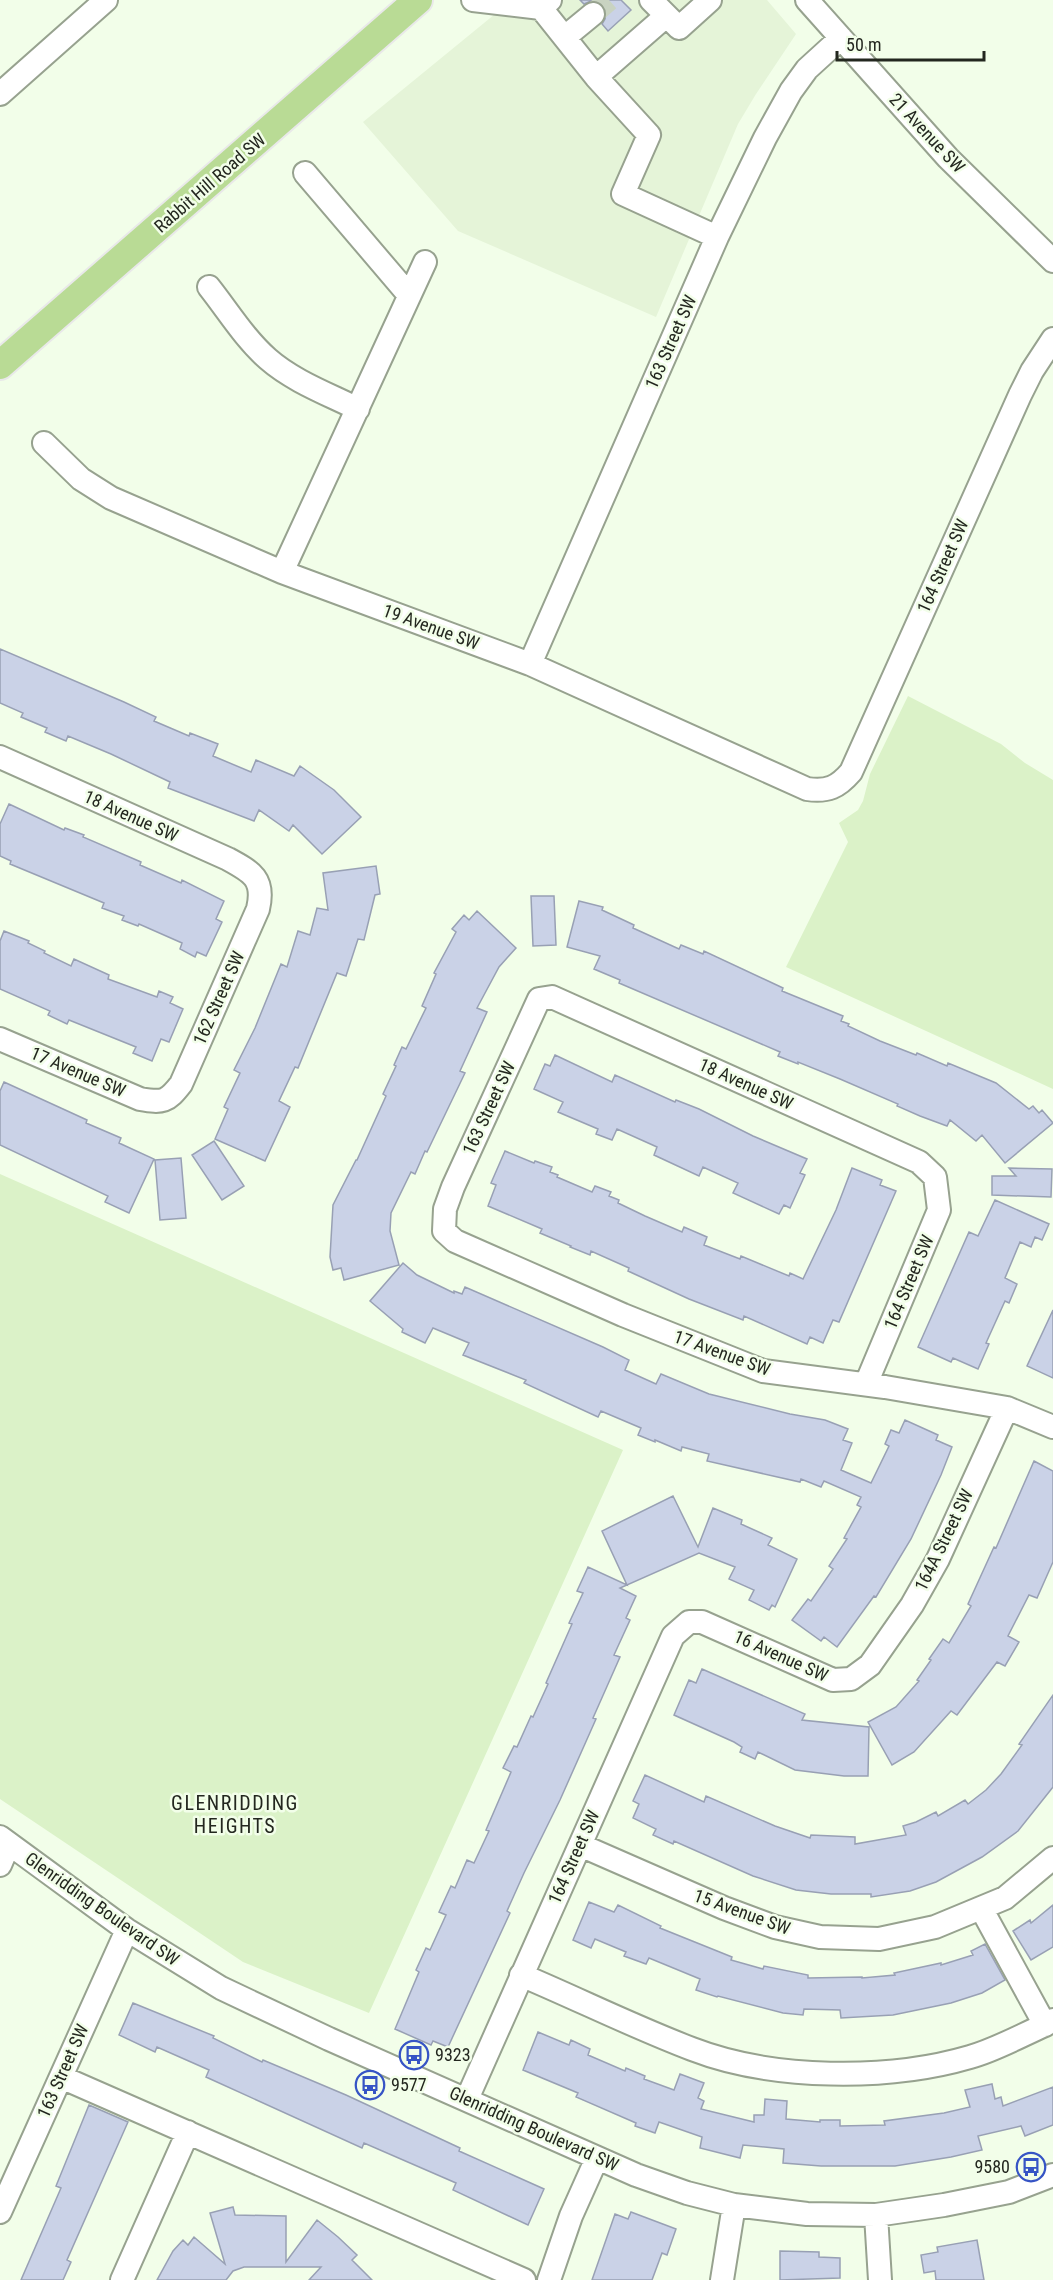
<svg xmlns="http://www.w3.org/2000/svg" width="1053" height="2280" font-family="'Roboto Condensed',sans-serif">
<rect width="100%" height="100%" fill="#f2fee9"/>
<!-- built -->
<path fill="#e5f4d8" d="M512,0H767L796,34L756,94L738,124L656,317L458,231L363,122Z"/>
<!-- green -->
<path fill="#dbf2c8" d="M908,696L1001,744L1025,763L1053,780V1089L786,967L848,842L839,823L858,810L863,801L870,774Z
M0,1174L623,1450L369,2013L243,1962L0,1799Z"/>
<!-- building -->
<path fill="#cad2e7" stroke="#98a0b4" stroke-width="1.5" d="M580,0H621L631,10L608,31L602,24L605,19L606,12L603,5L591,1L584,4Z
M0,649L124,702L156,717L154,721L189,736L190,733L218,744L213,756L251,772L256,760L294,776L300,766L334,790L361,817L322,854L293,825L289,831L259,810L254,821L168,788L170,782L111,754L68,736L66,741L45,732L47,728L21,717L23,713L0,703Z
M9,804L64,830L65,828L84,835L83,837L141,862L140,865L181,883L182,880L224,901L216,919L222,922L206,956L197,952L195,957L180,949L182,943L139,924L138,926L122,920L124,916L102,908L104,903L10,864L11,861L0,856V824Z
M376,866L380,894L375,895L364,940L358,939L346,976L337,973L298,1068L295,1067L279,1101L290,1107L265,1161L215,1139L228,1109L224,1107L240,1073L234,1070L255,1028L281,964L287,967L298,931L310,935L317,908L328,910L323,873Z
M531,896H554L556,945L533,946Z
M579,901L603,907L602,910L634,925L633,928L679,949L681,945L703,954L704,951L783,988L782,991L843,1016L841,1021L849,1024L848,1026L880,1041L916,1055L917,1053L947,1066L948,1063L996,1083L1029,1109L1033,1106L1039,1113L1042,1110L1053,1123L1005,1163L982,1135L976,1141L950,1120L947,1126L920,1116L897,1106L898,1104L840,1079L798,1062V1064L778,1056L780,1052L619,983L620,980L594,969L600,956L567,947Z
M477,911L516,948L499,967L477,1008L487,1012L460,1071L465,1073L427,1152L425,1151L415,1174L411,1172L391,1213L390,1231L399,1265L344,1280L341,1268L333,1270L330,1257L333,1205L356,1160H357L386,1096L383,1094L396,1066L394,1065L402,1047L406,1049L426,1008L422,1006L436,974L434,973L456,932L452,929L464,915L469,920Z
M4,931L29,941L28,943L45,951L44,953L71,966L74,959L109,975L108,979L157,997L159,991L173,997L170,1003L183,1009L169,1042L161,1039L152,1061L133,1053L136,1047L69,1020L67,1024L48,1015L50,1011L0,989V941Z
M555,1055L612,1082L615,1075L675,1102L676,1100L699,1109L753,1136L807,1159L800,1173L805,1175L790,1208L784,1205L779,1214L733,1193L738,1183L703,1167L699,1176L654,1155L657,1147L617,1129L612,1140L596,1134L598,1129L558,1112L563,1102L534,1089L545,1064L550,1066Z
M4,1082L87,1120L86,1123L121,1138L119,1143L154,1159L129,1213L105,1202L108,1196L0,1145V1091Z
M214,1141L244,1186L222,1200L192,1155Z
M505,1151L534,1163L535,1161L552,1167L550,1172L558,1175L557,1177L592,1192L595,1186L611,1192L609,1196L619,1200L618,1203L645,1216L682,1232L684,1227L707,1237L704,1245L740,1259L741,1256L789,1276L790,1273L803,1279L836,1210L852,1168L882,1180L880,1185L896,1191L839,1322L833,1320L823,1343L810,1337L807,1344L744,1316L743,1320L689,1299L628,1271L629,1268L591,1251L590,1255L570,1247L571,1246L540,1233L542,1229L488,1206L496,1185L491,1183Z
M181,1158L186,1218L160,1220L155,1160Z
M1009,1168L1052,1169L1051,1197L992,1195V1176H1016Z
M995,1200L1049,1224L1042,1240L1035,1237L1031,1247L1020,1242L1005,1278L1017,1284L1009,1303L1005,1301L986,1343L989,1344L978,1369L953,1358L951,1362L918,1347L969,1232L978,1236Z
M403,1263L417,1275L454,1293V1291L462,1294L465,1287L603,1347L629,1360L625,1370L656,1384L661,1374L709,1394L790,1414L825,1420L848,1429L843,1440L852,1443L841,1470L871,1483L889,1446L885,1444L891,1430L899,1433L905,1420L938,1435L936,1440L952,1447L941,1475L911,1539L876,1597L874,1596L837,1647L824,1637L821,1641L792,1620L808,1599L811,1601L833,1569L829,1566L847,1539L844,1538L861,1507L857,1505L861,1497L824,1481L821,1487L801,1479L800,1482L707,1461L709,1454L682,1447L681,1451L655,1440V1442L638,1435L641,1428L601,1411L598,1417L524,1383L526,1380L463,1355L469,1343L433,1328L425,1343L402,1332L403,1329L370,1301Z
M1053,1310V1378L1027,1366Z
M1034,1461L1053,1471V1562L1037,1598L1029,1595L1008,1636L1019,1642L1005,1666L997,1662L957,1715L951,1711L914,1752L892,1765L868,1722L896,1707L919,1681L917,1680L931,1660L929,1659L943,1639L949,1643L971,1606L968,1604L994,1547L996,1548Z
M673,1496L698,1547L713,1508L742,1520L741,1524L772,1538L768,1545L797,1559L775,1607L772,1605L769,1610L749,1600L754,1590L729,1579L735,1567L699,1553L620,1588L636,1596L626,1618L630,1620L614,1655L620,1657L593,1718L596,1719L560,1800L524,1873L507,1911L510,1913L448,2047L433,2041L431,2045L395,2029L419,1972L416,1970L426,1948L430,1950L446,1915L439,1912L451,1886L455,1888L467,1860L474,1863L489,1831L486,1830L511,1772L503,1768L514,1746L517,1747L531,1716L533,1717L548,1684L546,1683L572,1624L569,1623L583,1593L577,1591L588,1567L627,1585L602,1531Z
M702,1669L805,1714L802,1720L869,1727L868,1776H844L795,1770L758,1752L755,1759L740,1752L742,1747L734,1742L674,1715L689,1680L696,1683Z
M1053,1695V1787L1018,1831L982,1857L936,1882L910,1891L871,1897V1894H831L796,1890L753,1876L674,1841L673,1844L653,1835L656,1829L633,1818L639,1804L633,1801L645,1775L704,1802L706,1796L775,1826L810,1838L811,1835L855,1837V1844L906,1835L903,1826L916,1822L936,1812L938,1816L965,1800L968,1804L986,1790L1001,1774L1022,1745L1019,1744Z
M589,1902L614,1912L618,1905L661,1926L660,1928L732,1957L731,1960L763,1969L764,1966L808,1975V1978L862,1977V1978L895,1975L894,1973L941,1963V1965L973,1955L971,1951L985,1944L1005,1980L982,1993L951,2003L893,2015L841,2018L840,2010L804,2009L803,2015L783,2013L718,1996L717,1997L696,1990L700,1979L649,1958L646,1964L624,1956L626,1952L595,1939L591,1948L573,1940Z
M1053,1905V1947L1031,1960L1013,1931L1030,1920L1031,1923Z
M133,2003L214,2036L213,2038L262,2062L263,2060L346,2095L460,2148L459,2151L544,2189L528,2225L453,2190L456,2183L364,2143L362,2148L206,2077L209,2070L157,2047L155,2052L119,2035Z
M538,2032L569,2045L571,2040L590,2049L588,2055L625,2071L626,2068L645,2076L644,2079L674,2090L680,2074L704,2083L698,2098L704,2101L701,2109L754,2122V2115H764L765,2099L787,2101L786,2119L820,2122V2120H840V2126L885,2125L884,2121L944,2113L970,2107L965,2090L992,2084L995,2099L1001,2097L1003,2106L1053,2087V2125L1025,2136L1021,2126L978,2136L982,2150L951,2157L895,2166H821L783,2163L784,2149L743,2145L740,2158L700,2148L702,2137L659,2122L655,2133L635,2126L636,2123L576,2097L578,2093L523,2070Z
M89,2105L128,2122L67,2260L71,2262L63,2280H21L61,2188L56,2186Z
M233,2207L235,2215L286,2216V2262L317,2220L338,2237L357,2255L352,2260L372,2280H309L321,2267H244L233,2271L226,2280H157L173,2251L183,2240L188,2245L194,2237L225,2264L210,2213Z
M631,2212L676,2229L667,2255L662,2253L652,2280H592L615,2214L628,2219Z
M977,2240L984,2280H936L935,2271L924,2273L921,2255L938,2252L937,2247Z
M780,2251L819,2252V2257L840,2258V2278L780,2280Z"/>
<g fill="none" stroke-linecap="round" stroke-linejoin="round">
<!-- minor-tunnel -->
<path stroke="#c9d3c1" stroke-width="22" stroke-dasharray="22 11" stroke-linecap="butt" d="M593,14L609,0"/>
<!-- minor casing -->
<g stroke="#97a28f" stroke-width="26">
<path id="minor" d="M473,0L541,8
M550,0L541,8L596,77L649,135L623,194L717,237
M651,0L679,28L710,0
M807,0L948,158L1053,261
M565,37L593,14
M596,77L666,16
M0,94L106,0
M305,173L409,295
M209,287C228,311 245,339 268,359C293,381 328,394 358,409
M44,443L81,479L111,498L282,572L530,664L807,789C828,792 838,787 851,772L1020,395L1032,371L1053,339
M282,572L425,262
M530,664L717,237L765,138L791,91L807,69L841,38
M0,757L228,859C252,872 265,879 258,909L181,1084C167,1102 163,1103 140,1099L0,1039
M866,1384L939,1210L935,1177L919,1162L552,997L539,999L453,1187L445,1209L444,1231L455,1241L623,1315L763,1371L885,1387L1007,1408L1053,1427
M0,1837L127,1930L221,1988L329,2039L636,2175L687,2193L734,2205L807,2214L876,2215L944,2205L1009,2192L1053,2175
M580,1845L724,1908L775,1927L820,1937L879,1939L935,1927L1005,1898L1053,1858
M0,1865L9,1844
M981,1908L1045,2025L1053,2020
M521,1975C578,1999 634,2027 692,2049C772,2080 888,2081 970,2057C995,2050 1020,2036 1045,2025
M61,2077L524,2280
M467,2099L673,1636L689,1622H702L833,1680L851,1679L870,1665L912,1605L938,1559L1007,1408
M0,2212L127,1930
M876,2215L880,2280
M122,2280L188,2132
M549,2280L571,2216L597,2158
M722,2280L734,2205"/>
</g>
<!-- major casing -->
<g stroke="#e9e9e9" stroke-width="32">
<path id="major" d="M0,365L418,0"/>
</g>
<!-- minor -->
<use href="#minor" stroke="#fff" stroke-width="22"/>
<!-- major -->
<use href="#major" stroke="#b9db95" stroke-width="28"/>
</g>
<!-- icons -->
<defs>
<g id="bus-ring" transform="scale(1.5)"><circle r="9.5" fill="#f2fee9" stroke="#3654c5" stroke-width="1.5"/><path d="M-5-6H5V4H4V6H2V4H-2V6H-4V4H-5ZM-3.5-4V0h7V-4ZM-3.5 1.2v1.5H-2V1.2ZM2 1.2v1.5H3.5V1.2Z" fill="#3654c5"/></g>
</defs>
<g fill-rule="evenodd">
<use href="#bus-ring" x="414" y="2055"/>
<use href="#bus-ring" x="370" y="2085"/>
<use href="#bus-ring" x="1031" y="2167"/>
</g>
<g text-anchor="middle" stroke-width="5" stroke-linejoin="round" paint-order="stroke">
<!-- street labels -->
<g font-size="18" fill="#23271f" stroke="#f2fee9">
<text transform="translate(927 133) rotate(47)" y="6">21 Avenue SW</text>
<text transform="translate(210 183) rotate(-41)" y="6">Rabbit Hill Road SW</text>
<text transform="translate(671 342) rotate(-66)" y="6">163 Street SW</text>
<text transform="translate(943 566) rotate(-66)" y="6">164 Street SW</text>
<text transform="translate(431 627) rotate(20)" y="6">19 Avenue SW</text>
<text transform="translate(131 816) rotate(24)" y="6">18 Avenue SW</text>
<text transform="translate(219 998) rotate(-66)" y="6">162 Street SW</text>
<text transform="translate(78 1072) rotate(23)" y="6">17 Avenue SW</text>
<text transform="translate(746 1084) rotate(24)" y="6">18 Avenue SW</text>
<text transform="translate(489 1108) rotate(-65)" y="6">163 Street SW</text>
<text transform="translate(909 1282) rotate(-67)" y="6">164 Street SW</text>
<text transform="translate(722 1353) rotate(20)" y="6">17 Avenue SW</text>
<text transform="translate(944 1540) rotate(-64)" y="6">164A Street SW</text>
<text transform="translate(781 1656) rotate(24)" y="6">16 Avenue SW</text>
<text transform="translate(574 1857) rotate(-66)" y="6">164 Street SW</text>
<text transform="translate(102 1909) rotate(35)" y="6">Glenridding Boulevard SW</text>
<text transform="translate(742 1912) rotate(20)" y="6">15 Avenue SW</text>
<text transform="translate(63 2071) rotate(-66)" y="6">163 Street SW</text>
<text transform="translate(534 2129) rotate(24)" y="6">Glenridding Boulevard SW</text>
</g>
<!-- poi labels -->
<g font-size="18" fill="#23271f" stroke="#f2fee9" text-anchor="start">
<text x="435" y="2061">9323</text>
<text x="391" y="2091">9577</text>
<text x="1010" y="2173" text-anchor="end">9580</text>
</g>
<!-- neighbourhood labels -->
<g font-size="20" letter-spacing="1.5" fill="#23271f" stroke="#f2fee9">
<text x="235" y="1810">GLENRIDDING<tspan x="235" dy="23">HEIGHTS</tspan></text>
</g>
</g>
<!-- scale -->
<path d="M837 51v9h147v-9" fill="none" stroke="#23271f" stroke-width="3"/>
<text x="846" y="51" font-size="18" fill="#23271f" stroke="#f2fee9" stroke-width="4.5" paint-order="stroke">50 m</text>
</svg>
